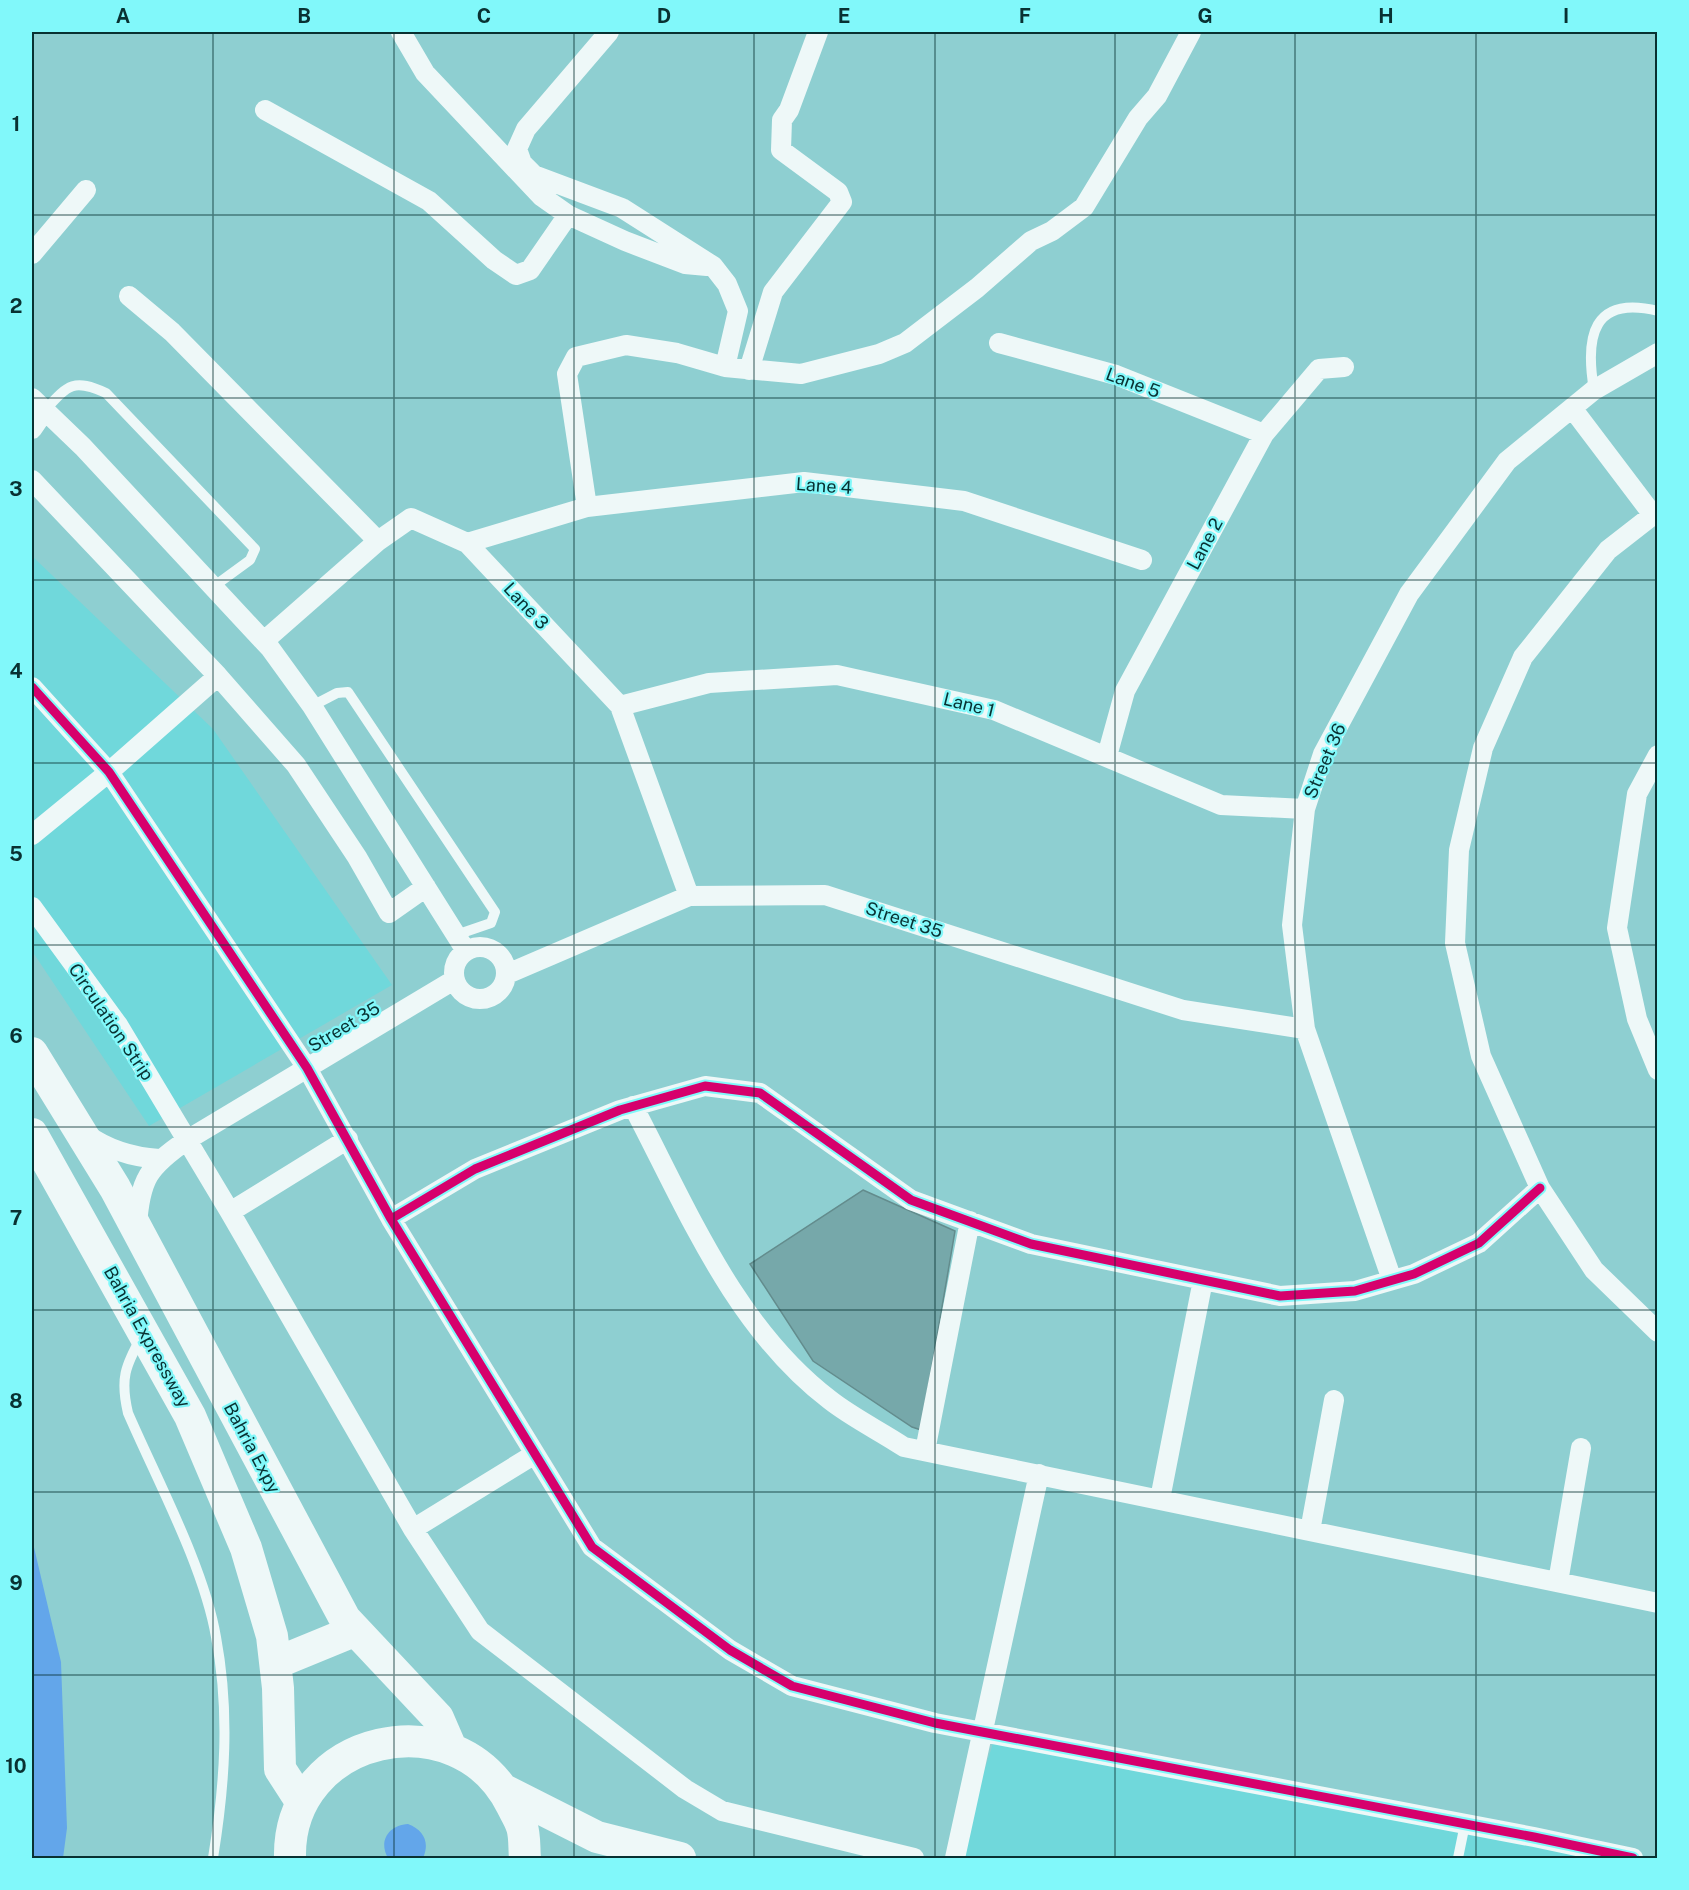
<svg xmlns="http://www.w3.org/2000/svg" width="1689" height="1890" font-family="'Public Sans',sans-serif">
<rect width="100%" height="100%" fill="#8ecfd1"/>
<!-- built -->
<path fill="#70d8db" d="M32,556L213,729L392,985L149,1126L32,951Z
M996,1734L1639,1858H956Z"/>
<!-- water -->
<path fill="#63a6ea" d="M32,1539L61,1662L67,1828L63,1858H32Z
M408,1824C424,1830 430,1843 423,1858H388C378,1841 389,1825 408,1824Z"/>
<!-- building -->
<path fill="#76a8aa" stroke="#638c8d" stroke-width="1.5" d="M863,1190L955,1231L921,1430L912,1427L813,1361L750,1264Z"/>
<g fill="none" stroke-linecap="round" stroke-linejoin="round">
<!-- service -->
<path stroke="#eef8f8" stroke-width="10" d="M1594,390C1585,337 1592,295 1658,311
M45,410C68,385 73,378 106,393L255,549L250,560L213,587
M312,706L337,693L348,692L495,912L491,923L456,935
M142,1336C125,1366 120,1379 128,1413C157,1480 204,1567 216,1637C230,1712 225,1784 213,1858
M1458,1858L1465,1824"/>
<!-- minor -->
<path stroke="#eef8f8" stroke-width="20" d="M401,32L425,73L541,196L568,215L625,241L685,264L707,266
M265,110L429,201L494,260L516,275L530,270L568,215
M32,254L86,190
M129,296L172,332L378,541
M999,343L1116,375L1264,434
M725,367L801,374L879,354L905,343L977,288L1031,241L1052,231L1084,207L1138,118L1157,96L1191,32
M749,370L773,292L842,202L838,192L781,150L782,120L789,110L818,32
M32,398L83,447L270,648L312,706L466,951
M1572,408L1653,515
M32,429L45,410
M32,480L218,676L296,765L357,857L389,913L426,887
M587,507L567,374L576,357L626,345L677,353L725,367L738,311L727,284L713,266L622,208L534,175L522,163L517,149L526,129L609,32
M1658,511L1608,550L1523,657L1483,748L1459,850L1455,943L1481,1056L1540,1188L1594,1270L1658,1332
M467,543L587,507L804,482L964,501L1142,560
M264,641L378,541L411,518L467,543L620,706L689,896
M32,687L109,772L307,1068L391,1219L592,1547L730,1650L792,1686L935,1723L1534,1837L1633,1858
M620,706L709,683L837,675L994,710L1221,805L1305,809
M1658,755L1637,794L1617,928L1637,1019L1658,1070
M1107,756L1125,691L1264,434L1319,369L1344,367
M32,835L109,772L218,676
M32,907L118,1025L230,1212L413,1529L480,1631L685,1789L722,1811L914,1858
M454 973a26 26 0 1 1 52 0a26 26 0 1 1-52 0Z
M507,974L689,896L825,895L1183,1010L1305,1029
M633,1106C687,1209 735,1328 830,1400C853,1418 880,1431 904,1447L1658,1603
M86,1134C108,1150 132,1157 159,1159
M230,1212L348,1139
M391,1219L475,1169L620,1110L705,1086L760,1093L911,1200L1031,1244L1280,1296L1355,1291L1414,1274L1479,1243L1540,1188
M137,1226C140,1179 148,1167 187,1140L454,980
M1392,1280L1305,1029L1292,925L1305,809L1323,754L1409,594L1507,461L1594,390L1658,353
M925,1451L970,1221
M1160,1499L1203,1280
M413,1529L535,1454
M1310,1531L1334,1400
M1558,1582L1581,1448
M955,1858L1039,1474"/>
<!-- primary -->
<path stroke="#eef8f8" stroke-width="32" d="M32,1053L115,1188L345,1619L438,1718L451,1748
M32,1134L190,1416L246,1548L272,1636L278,1688L280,1769L302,1803
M276,1663L354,1631
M504,1790L597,1837L680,1858
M290,1858C287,1735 458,1696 512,1806C515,1812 520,1820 522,1827C525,1836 524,1848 525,1858"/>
<!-- cycleway casing -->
<g stroke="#81f8fa" stroke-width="13">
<path id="cycleway" d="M32,687L109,772L307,1068L391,1219L592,1547L730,1650L792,1686L935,1723L1534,1837L1633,1858
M391,1219L475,1169L620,1110L705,1086L760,1093L911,1200L1031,1244L1280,1296L1355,1291L1414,1274L1479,1243L1540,1188"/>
</g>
<!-- cycleway -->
<use href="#cycleway" stroke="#d6006c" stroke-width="9"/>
</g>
<!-- grid -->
<path fill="none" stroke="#093132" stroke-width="1.5" stroke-opacity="0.55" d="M213,32V1858M394,32V1858M574,32V1858M754,32V1858M935,32V1858M1115,32V1858M1295,32V1858M1476,32V1858M32,215H1658M32,398H1658M32,580H1658M32,763H1658M32,945H1658M32,1127H1658M32,1310H1658M32,1492H1658M32,1675H1658"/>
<g text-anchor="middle" stroke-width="4.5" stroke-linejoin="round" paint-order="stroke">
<!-- street labels -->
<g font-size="18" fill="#093132" stroke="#81f8fa">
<text transform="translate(1133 383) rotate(20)" y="6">Lane 5</text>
<text transform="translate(824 486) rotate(4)" y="6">Lane 4</text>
<text transform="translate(1205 544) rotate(-62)" y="6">Lane 2</text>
<text transform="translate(526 606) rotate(47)" y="6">Lane 3</text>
<text transform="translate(969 705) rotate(14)" y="6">Lane 1</text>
<text transform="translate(1325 761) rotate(-67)" y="6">Street 36</text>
<text transform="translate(904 920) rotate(18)" y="6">Street 35</text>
<text transform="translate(111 1022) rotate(56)" y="6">Circulation Strip</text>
<text transform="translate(344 1027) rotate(-31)" y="6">Street 35</text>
<text transform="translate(147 1337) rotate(61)" y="6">Bahria Expressway</text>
<text transform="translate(252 1448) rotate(62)" y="6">Bahria Expy</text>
</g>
</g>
<!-- border -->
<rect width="1689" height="1890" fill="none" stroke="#81f8fa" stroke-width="66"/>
<rect x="33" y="33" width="1623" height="1824" fill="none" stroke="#093132" stroke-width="2"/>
<g font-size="20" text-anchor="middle" font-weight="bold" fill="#093132">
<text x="123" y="23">A</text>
<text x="304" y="23">B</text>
<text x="484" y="23">C</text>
<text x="664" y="23">D</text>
<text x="844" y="23">E</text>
<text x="1025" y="23">F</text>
<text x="1205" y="23">G</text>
<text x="1386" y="23">H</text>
<text x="1566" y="23">I</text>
<text x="16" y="131">1</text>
<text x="16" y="313">2</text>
<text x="16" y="496">3</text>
<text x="16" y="678">4</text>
<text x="16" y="861">5</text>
<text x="16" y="1043">6</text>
<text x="16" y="1225">7</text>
<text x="16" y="1408">8</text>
<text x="16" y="1590">9</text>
<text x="16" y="1773">10</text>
</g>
</svg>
